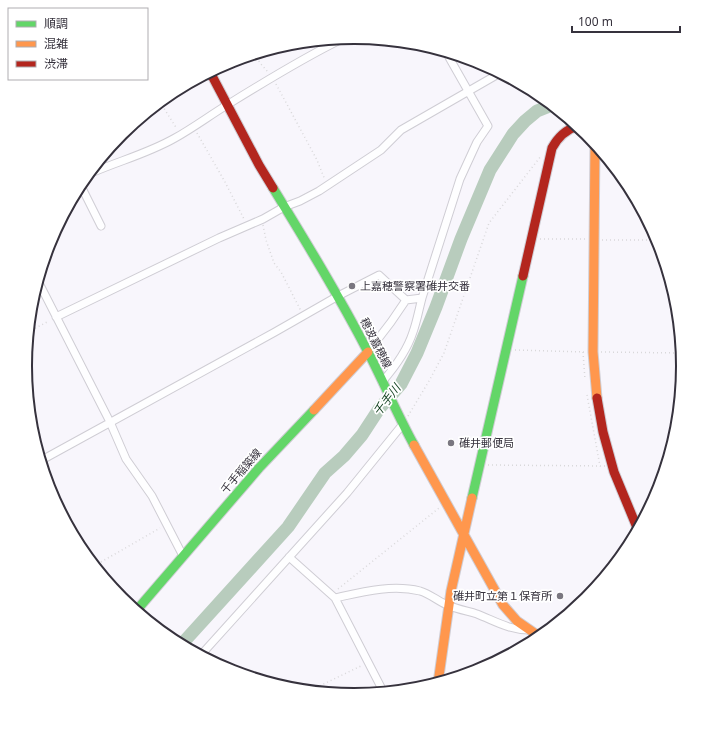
<svg xmlns="http://www.w3.org/2000/svg" width="708" height="733" font-family="'Noto Sans','Noto Sans JP',sans-serif">
<rect width="100%" height="100%" fill="#f8f6fc"/>
<g fill="none" stroke-linecap="round" stroke-linejoin="round">
<!-- river -->
<path stroke="#b8ccbd" stroke-width="13" d="M181,645L288,527L325,473L344,456L362,435L379,409L401,384L417,353L436,307L461,239L490,170L513,134L525,121L537,111L552,105"/>
<!-- street casing -->
<g stroke="#cfcdd4" stroke-width="9">
<path id="street" d="M89,174C118,161 147,154 175,138C193,128 209,116 227,105C264,82 303,58 342,39
M80,184L101,226
M38,281L110,422L126,459L152,496L183,556
M56,317L219,238L263,219L284,207L300,201L319,191L381,150L401,130L500,73
M368,352L391,322L406,300L422,298L460,179L477,142L488,126L446,52
M382,382C395,367 407,351 413,332C417,321 419,309 422,298
M40,461L275,332L338,296L379,275L406,300
M630,544L637,529
M289,557L335,598L384,693
M335,598C362,592 392,584 420,591C430,594 438,601 447,605C457,609 467,611 477,614C495,621 509,630 529,630
M200,656L347,493L403,424"/>
</g>
<!-- fast casing -->
<g stroke="#cfcdd4" stroke-width="11">
<path id="fast" d="M273,188C306,242 339,296 368,352C384,383 397,414 414,445
M472,498L523,276
M136,611L259,468L314,410"/>
</g>
<!-- slow casing -->
<g stroke="#cfcdd4" stroke-width="11">
<path id="slow" d="M595,144L593,352L597,398
M314,410L368,352
M414,445L503,605L517,621L540,637
M438,683L451,591L472,498"/>
</g>
<!-- jam casing -->
<g stroke="#cfcdd4" stroke-width="11">
<path id="jam" d="M210,72L259,165L273,188
M523,276L552,148C558,137 565,130 577,126
M597,398L603,432L614,472L638,530"/>
</g>
<!-- path -->
<path stroke="#d9d8da" stroke-width="1.5" stroke-dasharray="1 3" stroke-linecap="butt" d="M255,54L260,63L268,72
M276,84L317,160L325,180
M160,102L177,129
M197,133L225,182L244,219
M263,225L266,240L274,263L281,272L301,311
M540,239H586
M602,240H658
M28,332L49,321
M515,350L585,352
M583,352L585,380
M601,352L682,353
M587,395L600,466
M408,416L429,381L444,353L489,223L541,156
M488,465L605,466
M94,566L160,528
M338,589L439,508
M309,691L363,665"/>
<!-- street -->
<use href="#street" stroke="#fefeff" stroke-width="7"/>
<!-- fast -->
<use href="#fast" stroke="#63d668" stroke-width="9"/>
<!-- slow -->
<use href="#slow" stroke="#ff974d" stroke-width="9"/>
<!-- jam -->
<use href="#jam" stroke="#b3261e" stroke-width="9"/>
</g>
<!-- markers -->
<g fill="#7a7780" stroke="#fff" stroke-width="1.5">
<circle cx="352" cy="286" r="4"/>
<circle cx="451" cy="443" r="4"/>
<circle cx="560" cy="596" r="4"/>
</g>
<g text-anchor="middle" stroke-width="3.5" stroke-linejoin="round" paint-order="stroke">
<!-- poi labels -->
<g font-size="11" fill="#36323d" stroke="#fff" text-anchor="start">
<text x="360" y="290">上嘉穂警察署碓井交番</text>
<text x="459" y="447">碓井郵便局</text>
<text x="552" y="600" text-anchor="end">碓井町立第１保育所</text>
</g>
<!-- street labels -->
<g font-size="11" fill="#36323d" stroke="#fff">
<text transform="translate(376 343) rotate(63)" y="4">穂波嘉穂線</text>
<text transform="translate(241 471) rotate(-49)" y="4">千手稲築線</text>
</g>
<!-- water labels -->
<g font-size="12" font-style="italic" fill="#103f1e" stroke="#fff">
<text transform="translate(387 400) rotate(-52)" y="4">千手川</text>
</g>
</g>
<!-- crop -->
<path d="M0 0H708V733H0ZM32 366a322 322 0 1 1 644 0a322 322 0 1 1-644 0Z" fill="#fff" fill-rule="evenodd"/>
<path fill="none" stroke="#36323d" stroke-width="2" d="M32 366a322 322 0 1 1 644 0a322 322 0 1 1-644 0Z"/>
<!-- legend -->
<rect x="8" y="8" width="140" height="72" fill="#ffffff" stroke="#afadb1"/>
<rect x="16" y="21" width="20" height="6" fill="#63d668" stroke="#afadb1"/>
<text x="44" y="28" font-size="12" fill="#36323d">順調</text>
<rect x="16" y="41" width="20" height="6" fill="#ff974d" stroke="#afadb1"/>
<text x="44" y="48" font-size="12" fill="#36323d">混雑</text>
<rect x="16" y="61" width="20" height="6" fill="#b3261e" stroke="#afadb1"/>
<text x="44" y="68" font-size="12" fill="#36323d">渋滞</text>
<!-- scale -->
<path d="M572 26v6h108v-6" fill="none" stroke="#36323d" stroke-width="2"/>
<text x="578" y="26" font-size="12" fill="#36323d" stroke="#ffffff" stroke-width="3" paint-order="stroke">100 m</text>
</svg>
